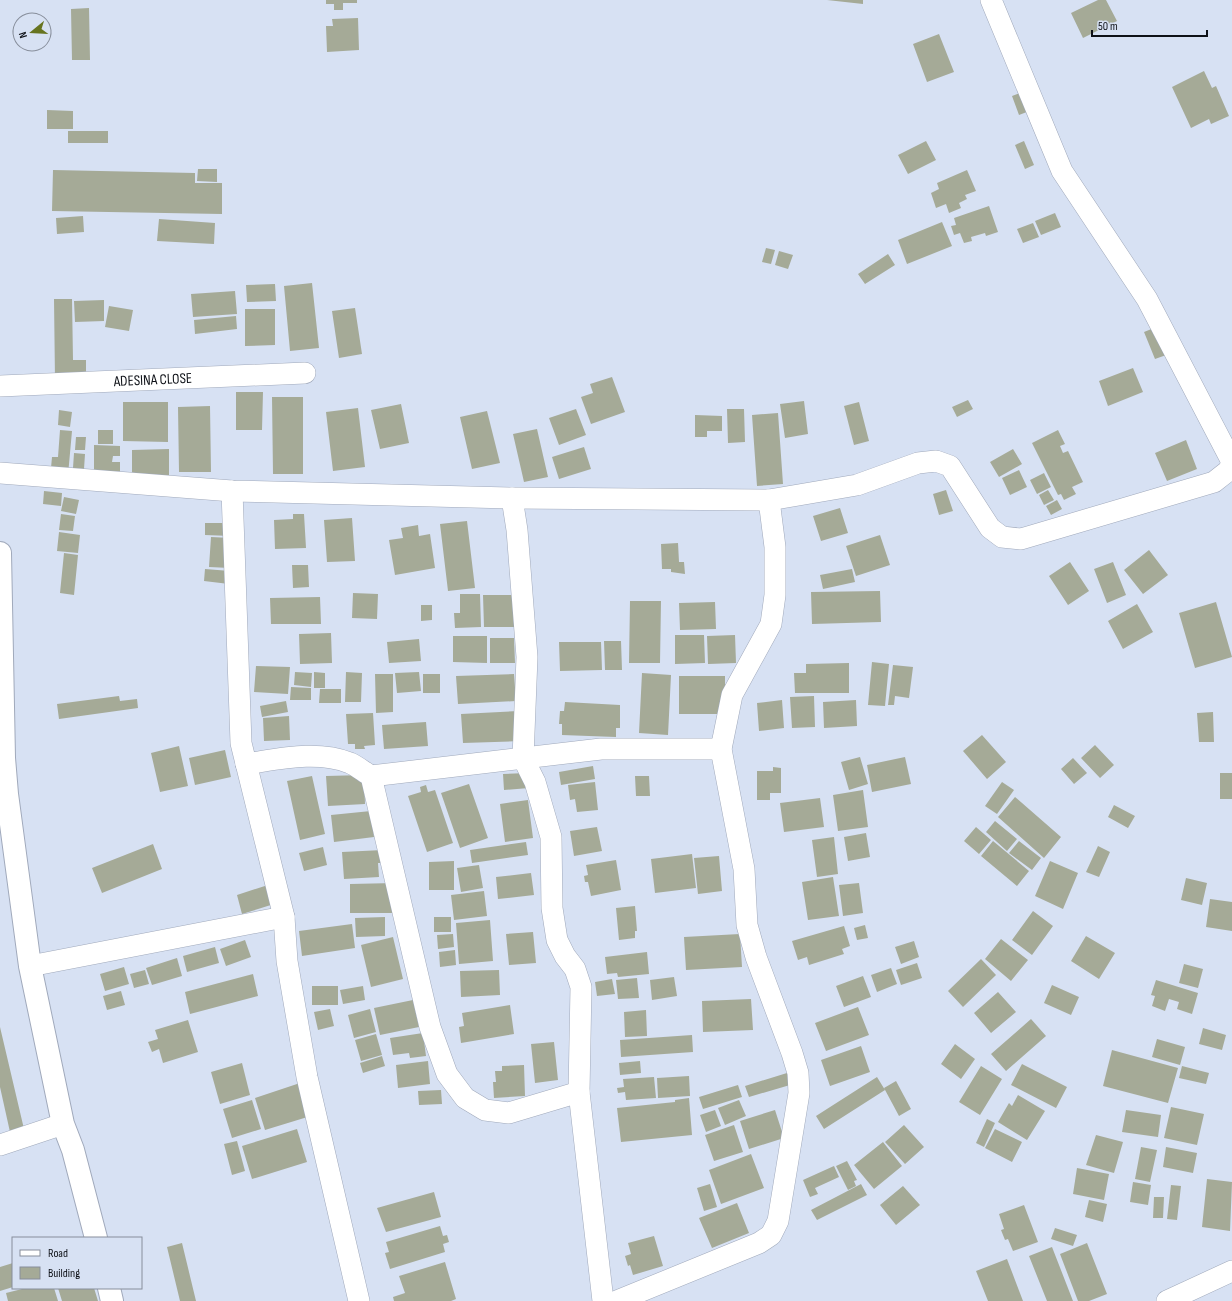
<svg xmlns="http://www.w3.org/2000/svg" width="1232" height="1301" font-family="'Sofia Sans Condensed',sans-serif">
<rect width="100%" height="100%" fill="#d7e1f3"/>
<!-- building -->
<path fill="#a5aa97" d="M326,0H357V3H343V10H334V4H326Z
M827,0H863V4Z
M1098,0H1106L1117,21L1083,38L1071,13Z
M89,8L90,60H72L71,9Z
M358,18L359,50L327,52L326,26H333L332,19Z
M939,34L954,72L927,82L913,44Z
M1204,71L1212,88L1216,86L1229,116L1211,124L1209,119L1191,128L1172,87Z
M1025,91L1032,110L1019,115L1012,96Z
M47,110L73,111V129H47Z
M68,131H108V143H68Z
M926,141L936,160L908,174L898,155Z
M1024,141L1034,165L1025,169L1015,145Z
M198,169H217V182L197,181Z
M53,170L195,173V183H222V214L52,211Z
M967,170L976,191L965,195L967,199L959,203L961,208L949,213L946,204L936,208L931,193L939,189L937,183Z
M989,206L998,232L986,236L985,233L971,237L972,241L964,243L960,233L954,235L951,226L956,225L954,218Z
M1055,213L1061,227L1041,235L1035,221Z
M83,216L84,232L57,234L56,218Z
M159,219L215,223L214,244L157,241Z
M942,222L952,246L907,264L898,240Z
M1033,223L1039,237L1023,243L1017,229Z
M766,248L775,250L771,264L762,262Z
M779,251L793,255L788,269L775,265Z
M888,254L895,265L865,284L858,274Z
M312,283L319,348L290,351L284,286Z
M275,284L276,301L247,302L246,285Z
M235,291L237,314L193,317L191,294Z
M54,299H72L73,360H86V380H55Z
M104,300V321L75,322L74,301Z
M109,306L133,310L129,331L105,327Z
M355,308L362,354L339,358L332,311Z
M245,309H275V345L245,346Z
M236,316L237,329L195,334L194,320Z
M1159,326L1169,354L1155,359L1144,332Z
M1133,368L1143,392L1108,406L1099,381Z
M612,377L625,412L591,424L581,397L593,393L590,384Z
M236,392H263L262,430H236Z
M272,397H303V474H273Z
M968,400L973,409L957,417L952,407Z
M804,401L808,434L785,438L780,404Z
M123,402H168V442L123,441Z
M859,402L869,441L854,445L844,406Z
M401,404L409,443L380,449L371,410Z
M210,406L211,472H179L178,407Z
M358,408L365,467L333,471L326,412Z
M576,409L586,435L559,445L549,418Z
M727,409H744L745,442L728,443Z
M59,410L72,412L70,427L58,425Z
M487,411L500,463L472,469L460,417Z
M778,413L783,484L757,486L752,415Z
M695,415L722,416V431H707V437H695Z
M537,429L548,477L524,482L513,434Z
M60,430L72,431L68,475L51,468L52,457H58Z
M98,430H113V444H98Z
M1058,430L1065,444L1060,446L1063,453L1068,451L1083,482L1072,487L1076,494L1064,500L1061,494L1058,495L1032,443Z
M76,437H86L85,450H75Z
M1186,440L1197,469L1167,481L1155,453Z
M94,445L120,446V456H113L112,462H120V473L94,472Z
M584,447L591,469L559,479L552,457Z
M169,449V476H132V450Z
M1013,449L1022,464L999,477L990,462Z
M74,453L85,454L84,469L73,468Z
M1019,470L1027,487L1010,495L1002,478Z
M1044,473L1051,487L1037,494L1030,480Z
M946,490L953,511L939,515L933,494Z
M1048,490L1054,500L1044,505L1039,495Z
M44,491L62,493L61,506L43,504Z
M64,497L79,500L76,514L61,511Z
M1057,500L1062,509L1051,515L1046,506Z
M840,508L848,533L821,541L813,516Z
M61,514L75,516L73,531L59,530Z
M293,514H304L306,548L275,549L274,520L293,519Z
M352,518L355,561L327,562L324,520Z
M467,521L475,588L448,591L440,524Z
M205,523H231V536L205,535Z
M418,525L419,536L430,534L435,568L395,575L389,540L403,538L401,528Z
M59,532L80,535L78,553L57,551Z
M880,535L890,565L856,576L846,546Z
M211,537L231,538L230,568L209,567Z
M678,543L679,562H684L685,574L671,572V569H662L661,544Z
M1149,550L1168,575L1143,594L1124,570Z
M64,553L78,555L74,595L60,593Z
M1070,562L1089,591L1068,605L1049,576Z
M1113,562L1126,595L1107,603L1094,569Z
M292,565H308L309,587L293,588Z
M205,569L230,571L229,584L204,581Z
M852,569L855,582L823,589L820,575Z
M880,591L881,622L812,624L811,592Z
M353,593L378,594L377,619L352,618Z
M460,594H480L481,627L455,628L454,613H460Z
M483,595H515V627H484Z
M320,597L321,624H271L270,598Z
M630,601H661L660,663H629Z
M715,602L716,629L680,630L679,603Z
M1216,602L1232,657L1195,668L1179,613Z
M1137,604L1153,632L1123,649L1108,621Z
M421,605H432V620L421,621Z
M331,633L332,663L300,664L299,634Z
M675,635H704L705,663L675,664Z
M735,635L736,663L708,664L707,636Z
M453,636H487V663L453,662Z
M490,638H514L515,663H490Z
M419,639L421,661L389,663L387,642Z
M604,641H621L622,670H605Z
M559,642H601L602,670L560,671Z
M872,662L889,664L885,706L868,705Z
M849,663V693H795L794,673H806V664Z
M893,665L913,667L909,698L895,696L894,705H888Z
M256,666L290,667L288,694L254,692Z
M295,672L312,673L311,687L294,685Z
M314,672L325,673V688H314Z
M346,672L362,673L361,702H345Z
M419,672L421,691L397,693L395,673Z
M642,673L671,675L668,735L639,733Z
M375,674H393V712L376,713Z
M423,674H440V693H423Z
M514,674L516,701L458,704L456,676Z
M679,676H725V714H679Z
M291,687L311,688V700H290Z
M320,689H341V703H319Z
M119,696L120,701L137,699L138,708L59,719L57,704Z
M814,696L815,727L792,728L790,697Z
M782,700L784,728L759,731L757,703Z
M856,700L857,726L824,728L823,702Z
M286,701L288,712L262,717L260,706Z
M565,702L620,705V728H616V737L562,735V724H559L560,711H564Z
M519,711L521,741L463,743L461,714Z
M1213,712L1214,742H1199L1197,713Z
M373,713L375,745L364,746L365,749H355V744H348L346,714Z
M289,716L290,740L264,741L263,718Z
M426,722L428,746L384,749L382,725Z
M982,735L1006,762L987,779L963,751Z
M1095,745L1114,765L1100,778L1081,758Z
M179,746L188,786L160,792L151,753Z
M225,750L231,777L195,785L189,758Z
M860,757L868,784L849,790L841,762Z
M905,757L911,784L872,792L867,765Z
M1073,758L1087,773L1074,784L1061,769Z
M593,766L595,779L561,785L559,772Z
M773,767L781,768V793H770V800H757V771H773Z
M528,773L529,788L504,790L503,774Z
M1220,773H1232V799H1220Z
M364,775L365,804L328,806L326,776Z
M312,776L325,834L300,840L287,781Z
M635,776H649L650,796H636Z
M595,782L598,810L577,812L575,799L570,800L568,785Z
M1002,782L1014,790L997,814L985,806Z
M469,784L488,838L460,848L441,793Z
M426,785L428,792L435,790L453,843L427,852L408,796L421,792L420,787Z
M863,790L868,827L838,831L833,795Z
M1015,797L1061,837L1044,858L998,817Z
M820,798L824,827L784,832L780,803Z
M528,800L533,838L505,842L500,804Z
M1114,805L1135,816L1128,828L1108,817Z
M371,811L374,837L334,842L331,815Z
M995,821L1017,839L1007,851L986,832Z
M597,827L602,851L574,856L570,831Z
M976,827L991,840L979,854L964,841Z
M866,833L870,857L848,861L844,837Z
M834,837L838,874L817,877L812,840Z
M993,841L1029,871L1017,886L981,856Z
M1019,841L1041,858L1032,870L1009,853Z
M526,842L528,855L472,863L470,850Z
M153,844L162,869L102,893L92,868Z
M1098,846L1110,852L1099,877L1086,872Z
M323,847L327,865L304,871L299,853Z
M383,850L384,863H378L379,877L344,879L342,852Z
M692,854L696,888L655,893L651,859Z
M719,856L722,891L698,894L694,858Z
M616,860L621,890L591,896L588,882H585L584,876L588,875L586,865Z
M454,861V890H429V862Z
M1050,861L1078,873L1063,909L1035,896Z
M479,865L483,888L461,892L457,868Z
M531,873L534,895L498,899L496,877Z
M833,877L839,916L808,920L802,882Z
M1186,878L1207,883L1202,905L1181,900Z
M395,883V913H350V884Z
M859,883L863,913L843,916L839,885Z
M268,885L274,904L242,914L237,895Z
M484,891L487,916L454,920L451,895Z
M1210,899L1232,902V931L1206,927Z
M635,906L637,931H635V938L619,940L616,908Z
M1033,911L1053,926L1032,955L1012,940Z
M385,917V936L356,937L355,918Z
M434,917H451V932H434Z
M490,920L493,961L459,964L456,923Z
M352,924L355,948L302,956L299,931Z
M865,925L868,938L857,940L854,928Z
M844,926L850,946L842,949L844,954L809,965L807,957L798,960L792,941Z
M533,932L536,963L509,965L506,934Z
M453,934L454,947L438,949L437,935Z
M740,934L742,967L686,970L684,937Z
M1086,936L1115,953L1099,979L1071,961Z
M393,937L403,979L371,987L361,945Z
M1001,939L1028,960L1011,981L985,959Z
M245,940L251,957L226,966L220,949Z
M914,941L919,957L901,964L895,947Z
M215,947L219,963L187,972L183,956Z
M455,950L456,965L440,967L439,952Z
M647,952L649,974L618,977L617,973L607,974L605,957Z
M177,958L182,976L152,985L146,968Z
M981,959L996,975L963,1007L948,991Z
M917,963L922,978L901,985L896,970Z
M1184,964L1203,969L1198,988L1179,983Z
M124,967L129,984L105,991L100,974Z
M891,968L897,984L877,992L871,975Z
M145,970L149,984L134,988L130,974Z
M499,970L500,995L461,997L460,971Z
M253,974L258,996L190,1014L185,992Z
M863,976L871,997L844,1007L836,986Z
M674,977L677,996L652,1000L650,980Z
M637,978L639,998L618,999L616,980Z
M612,979L615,994L597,996L595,982Z
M1156,980L1198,993L1192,1014L1177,1009L1179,1002L1169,999L1165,1011L1152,1006L1155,996L1151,995Z
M1052,985L1079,997L1071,1015L1044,1003Z
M312,986H338V1005H312Z
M363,986L365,1000L343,1004L340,990Z
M121,991L125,1005L107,1010L103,996Z
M998,992L1016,1012L991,1033L974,1013Z
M751,999L753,1030L703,1032L702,1001Z
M413,1000L419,1027L380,1035L374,1008Z
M510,1005L514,1034L461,1043L459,1027L464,1026L462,1013Z
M858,1007L869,1035L826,1051L815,1023Z
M330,1009L334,1026L318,1030L314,1012Z
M370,1009L376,1032L354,1038L348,1015Z
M646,1010L647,1036L625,1037L624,1012Z
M1031,1019L1046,1036L1006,1071L991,1054Z
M188,1020L198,1052L163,1063L159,1049L152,1052L148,1042L158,1039L155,1030Z
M0,1027L24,1129L10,1132L0,1087Z
M1203,1028L1226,1035L1222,1050L1199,1044Z
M423,1033L426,1056L410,1058L409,1053L393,1055L390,1038Z
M376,1034L382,1055L361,1061L355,1040Z
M692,1035L693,1052L621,1057L620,1040Z
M1157,1039L1185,1047L1180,1065L1152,1057Z
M554,1042L558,1080L535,1083L531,1044Z
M955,1044L975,1059L961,1079L941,1064Z
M861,1046L870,1072L830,1086L821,1060Z
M1112,1050L1178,1068L1168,1103L1103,1086Z
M382,1056L385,1066L363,1073L360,1063Z
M428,1061L430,1084L398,1088L396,1065Z
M640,1061L641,1073L620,1075L619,1063Z
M242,1063L250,1095L220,1104L211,1072Z
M1022,1064L1067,1087L1056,1108L1011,1085Z
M524,1065L525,1096L494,1098L493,1082H496L495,1071H502V1066Z
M981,1066L1002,1079L980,1115L959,1102Z
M1182,1066L1209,1073L1206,1084L1179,1078Z
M787,1073L790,1085L749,1097L745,1086Z
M689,1076L690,1096L658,1098L657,1078Z
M654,1077L656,1098L626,1100L625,1092L618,1093L617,1088L624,1087L623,1079Z
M877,1077L885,1090L824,1129L816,1116Z
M896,1081L911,1109L899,1116L884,1088Z
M303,1082L314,1115L265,1130L255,1098Z
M738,1085L742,1097L703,1109L699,1097Z
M441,1090L442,1104L419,1105L418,1091Z
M1018,1095L1045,1111L1027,1140L998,1122L1009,1103L1012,1106Z
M689,1098L692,1135L621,1142L617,1108L675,1102V1100Z
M252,1100L261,1129L232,1138L223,1109Z
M739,1100L746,1116L725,1125L718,1108Z
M1171,1107L1204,1114L1197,1145L1164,1138Z
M715,1110L721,1126L706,1132L700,1115Z
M775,1110L784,1138L749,1149L740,1121Z
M1126,1110L1161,1115L1158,1137L1122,1132Z
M987,1119L995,1123L984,1147L976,1143Z
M734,1125L743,1152L714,1161L705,1135Z
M904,1125L924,1147L905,1164L885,1142Z
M297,1129L307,1162L252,1179L242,1146Z
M995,1129L1022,1142L1012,1162L985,1148Z
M1096,1135L1123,1142L1114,1173L1086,1165Z
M237,1141L245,1171L232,1175L224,1144Z
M883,1142L902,1166L874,1189L854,1165Z
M1141,1147L1157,1150L1150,1182L1135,1179Z
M1166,1147L1197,1153L1193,1173L1163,1167Z
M751,1154L764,1188L721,1204L709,1170Z
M847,1161L857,1180L854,1181L856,1186L848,1190L836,1166Z
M834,1166L839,1177L815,1188L818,1194L810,1197L803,1180Z
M1077,1168L1109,1174L1104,1200L1073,1194Z
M1207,1179L1232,1182L1230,1231L1202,1227Z
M1133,1182L1151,1185L1148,1205L1130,1202Z
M710,1184L717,1207L704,1211L697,1188Z
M861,1184L867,1195L817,1220L811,1210Z
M1171,1185L1181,1186L1177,1220L1167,1219Z
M903,1186L920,1205L896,1225L880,1205Z
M434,1192L441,1217L386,1232L377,1208Z
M1154,1197H1164L1163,1218H1153Z
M1089,1200L1107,1204L1103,1222L1085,1217Z
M737,1203L749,1233L712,1248L699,1218Z
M1024,1205L1038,1242L1013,1251L1008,1239L1005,1240L1001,1230L1004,1229L999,1214Z
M440,1226L443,1236L447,1235L449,1242L443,1244L445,1252L390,1269L385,1253L389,1252L386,1242Z
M1055,1228L1077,1235L1073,1246L1051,1239Z
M654,1236L663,1266L633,1275L630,1265L628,1266L625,1256L631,1254L628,1243Z
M182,1243L196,1301H180L167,1247Z
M1087,1243L1107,1294L1089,1301H1078L1060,1254Z
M1052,1247L1073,1301H1047L1029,1256Z
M1007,1259L1023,1301H988L976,1271Z
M445,1262L456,1299L451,1301H394L393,1297L405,1293L399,1276Z
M13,1263V1287L0,1291V1267Z
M26,1288H54L58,1301H8L6,1293Z
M58,1288H94L98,1301H62Z"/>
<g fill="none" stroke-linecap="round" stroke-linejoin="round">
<!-- minor casing -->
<g stroke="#a0a9bb" stroke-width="22">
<g id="minor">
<path d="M991,0L1062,171L1147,299L1232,462"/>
<path id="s1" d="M0,386L305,373"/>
<path d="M0,473L232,491L512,498L769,500L857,485L918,463L936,461L950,466L990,528L1002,537L1021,539L1214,482L1228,471L1232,464"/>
<path d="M232,491L241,743L284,917L287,961L307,1077L359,1301"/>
<path d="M512,498L517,530L527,657L523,758L535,782L551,837L552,908L557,940L565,956L575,969L581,987L579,1092L603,1301"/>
<path d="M246,764C280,759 317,750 350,763C357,766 364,772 371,776L430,1027L447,1074L465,1098L485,1110L509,1113L579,1092"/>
<path d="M371,776L601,749H721"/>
<path d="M30,966L284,917"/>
<path d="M0,1145L63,1124"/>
<path d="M617,1301L759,1243L771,1235L778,1221L799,1093L798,1073L792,1053L756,957L747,925L744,869L721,749L732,695L771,624L775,595V547L769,500"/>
<path d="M1167,1301L1232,1271"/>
</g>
</g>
<!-- major casing -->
<g stroke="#a0a9bb" stroke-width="24">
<path id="major" d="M0,553L4,758L7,794L30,966L63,1124L73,1150L96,1238
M109,1288L112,1301"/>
</g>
<!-- minor -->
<use href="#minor" stroke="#fff" stroke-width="21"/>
<!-- major -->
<use href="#major" stroke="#fff" stroke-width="22"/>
</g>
<g text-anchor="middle" stroke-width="3" stroke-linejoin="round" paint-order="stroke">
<!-- street labels -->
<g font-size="15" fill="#0e1117" stroke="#d7e1f3">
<text dy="5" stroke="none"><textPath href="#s1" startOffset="153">ADESINA CLOSE</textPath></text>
</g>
</g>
<!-- legend -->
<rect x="12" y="1237" width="130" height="52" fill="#d7e1f3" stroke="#878e9b"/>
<rect x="20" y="1250" width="20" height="6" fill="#ffffff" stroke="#878e9b"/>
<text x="48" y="1257" font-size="12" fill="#0e1117">Road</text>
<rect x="20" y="1267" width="20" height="12" fill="#a5aa97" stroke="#878e9b"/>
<text x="48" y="1277" font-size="12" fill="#0e1117">Building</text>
<!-- north arrow -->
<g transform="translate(32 32) rotate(252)"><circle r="19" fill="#d7e1f3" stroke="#878e9b"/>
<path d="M0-3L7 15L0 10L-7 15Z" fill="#677420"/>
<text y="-6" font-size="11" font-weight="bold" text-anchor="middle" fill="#0e1117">N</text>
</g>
<!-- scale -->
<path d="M1092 30v6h115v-6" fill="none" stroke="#0e1117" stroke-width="2"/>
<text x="1098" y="30" font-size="12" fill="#0e1117" stroke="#d7e1f3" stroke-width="3" paint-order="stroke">50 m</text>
</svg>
